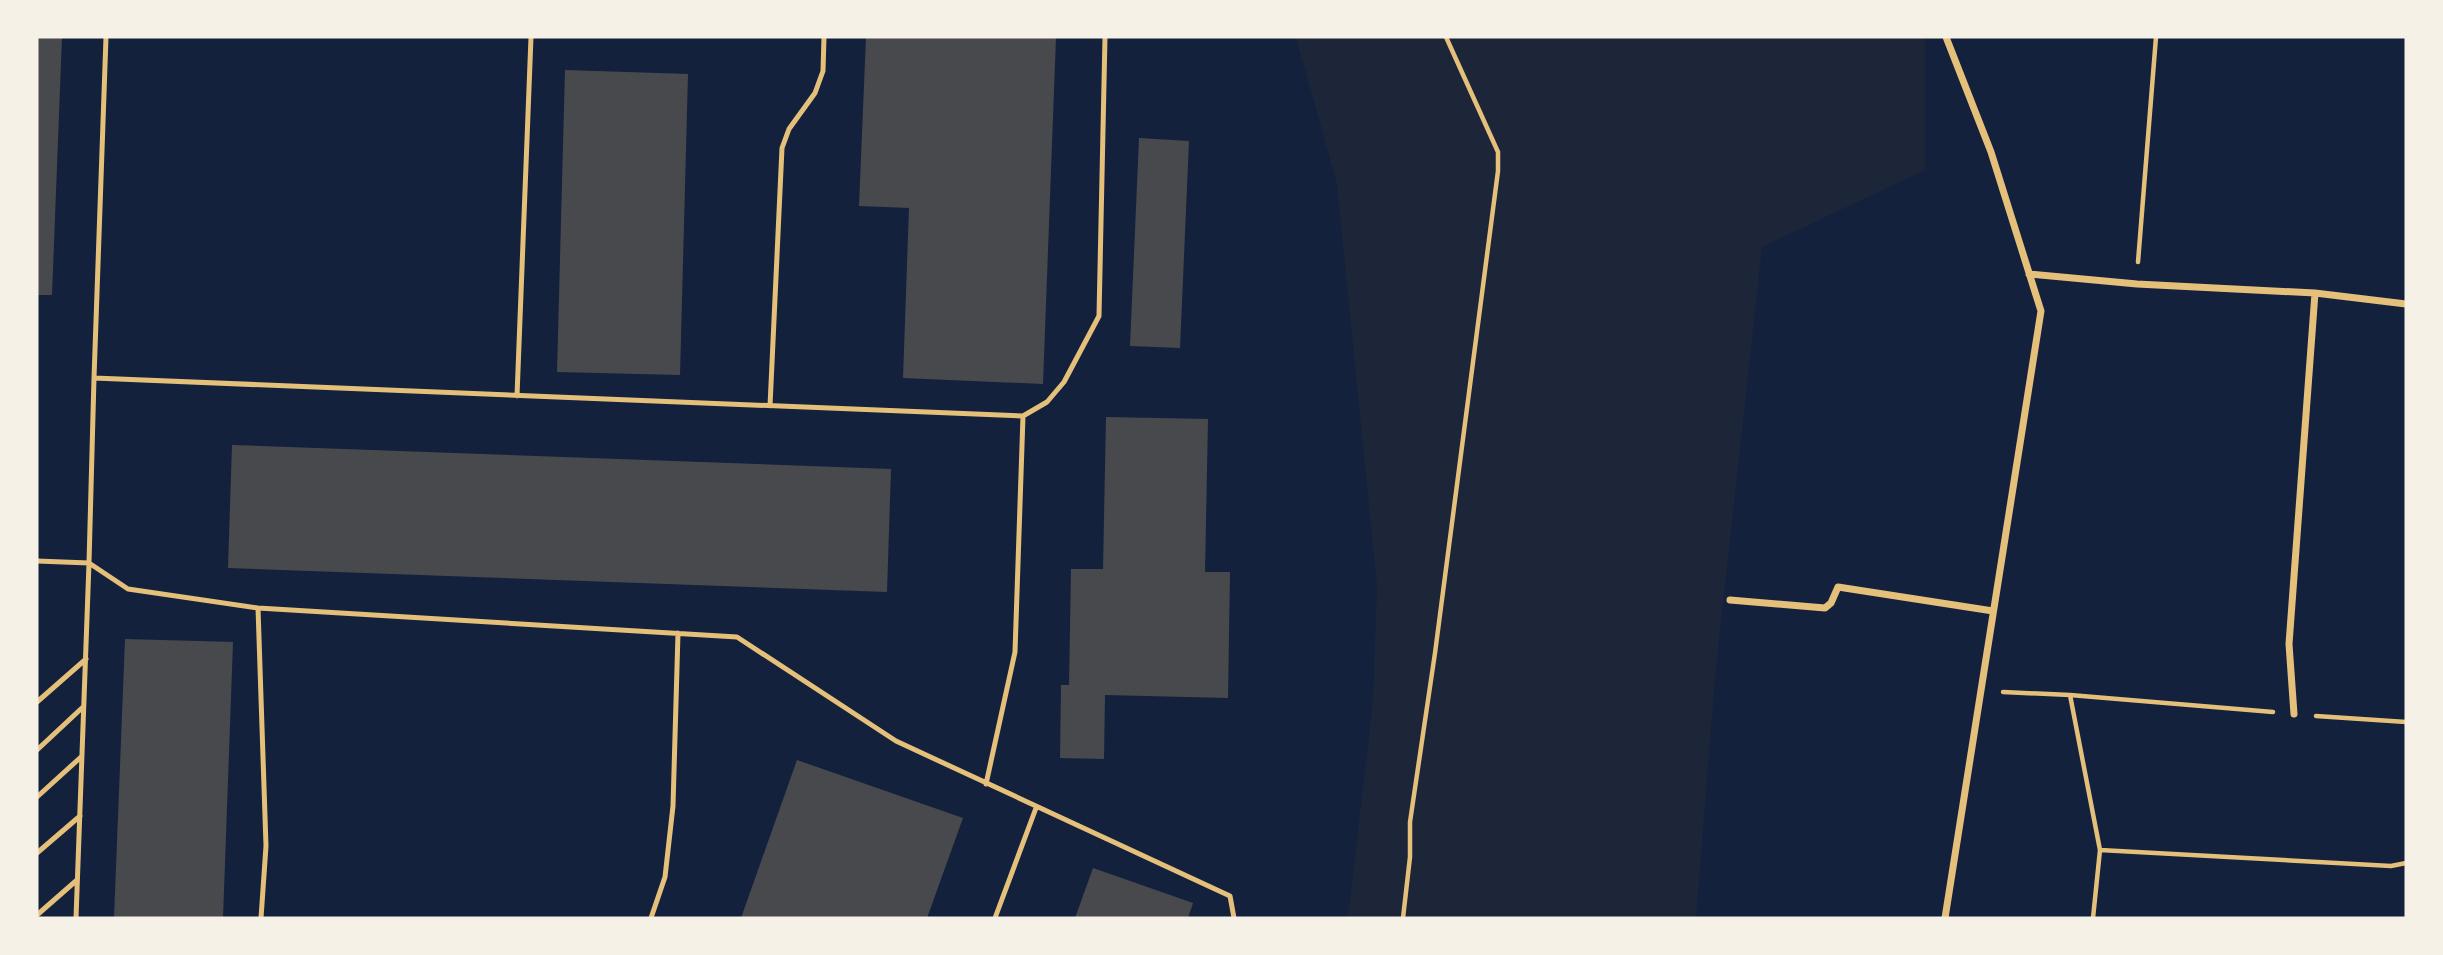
<svg xmlns="http://www.w3.org/2000/svg" width="2443" height="955" font-family="'Noto Sans',sans-serif">
<rect width="100%" height="100%" fill="#14213d"/>
<!-- green -->
<path fill="#1d2539" d="M1296,37H1925V170L1762,247L1715,677L1696,918H1346L1349,910L1373,701L1377,587L1337,184Z"/>
<!-- building -->
<path fill="#48494c" d="M37,37H62L52,295H37Z
M866,37H1056L1043,384L903,378L909,208L859,206Z
M565,70L688,74L680,375L557,372Z
M1139,138L1189,141L1180,348L1130,346Z
M1106,417L1208,419L1205,572H1230L1228,698L1105,695L1104,759L1060,758L1061,685H1069L1071,569H1103Z
M232,445L891,469L887,592L228,568Z
M125,639L233,642L223,918H114Z
M797,760L963,818L927,918H741Z
M1093,868L1193,903L1188,918H1075Z"/>
<g fill="none" stroke-linecap="round" stroke-linejoin="round">
<!-- path -->
<path stroke="#e5c07b" stroke-width="4.5" d="M2138,262L2156,37
M2003,692L2070,695L2100,850L2391,866L2406,863
M2070,695L2273,712
M2316,716L2406,722
M1403,918L1410,857V822L1435,653L1498,171V152L1446,37
M2093,918L2100,850"/>
<!-- service -->
<path stroke="#e5c07b" stroke-width="5" d="M94,378L106,37
M517,396L531,37
M770,406L782,148L789,129L815,93L823,71L824,37
M1023,416L1047,402L1064,382L1099,316L1105,37
M37,561L89,563L94,378L1023,416L1015,652L986,784
M258,608L266,846L261,918
M37,702L86,659
M37,750L83,707
M37,797L81,757
M37,853L80,816
M37,915L77,880
M76,918L89,563L128,589L258,608L737,637L896,741L1230,896L1234,918
M651,918L665,877L673,806L678,633
M995,918L1036,808"/>
<!-- minor -->
<path stroke="#e5c07b" stroke-width="7" d="M2029,274L2137,284L2315,293L2406,304
M1730,600L1825,608L1831,603L1838,587L1993,611
M2294,714L2289,644L2315,293
M1945,918L2041,311L1991,152L1946,37"/>
</g>
<!-- border -->
<rect width="2443" height="955" fill="none" stroke="#f6f1e7" stroke-width="77"/>
</svg>
